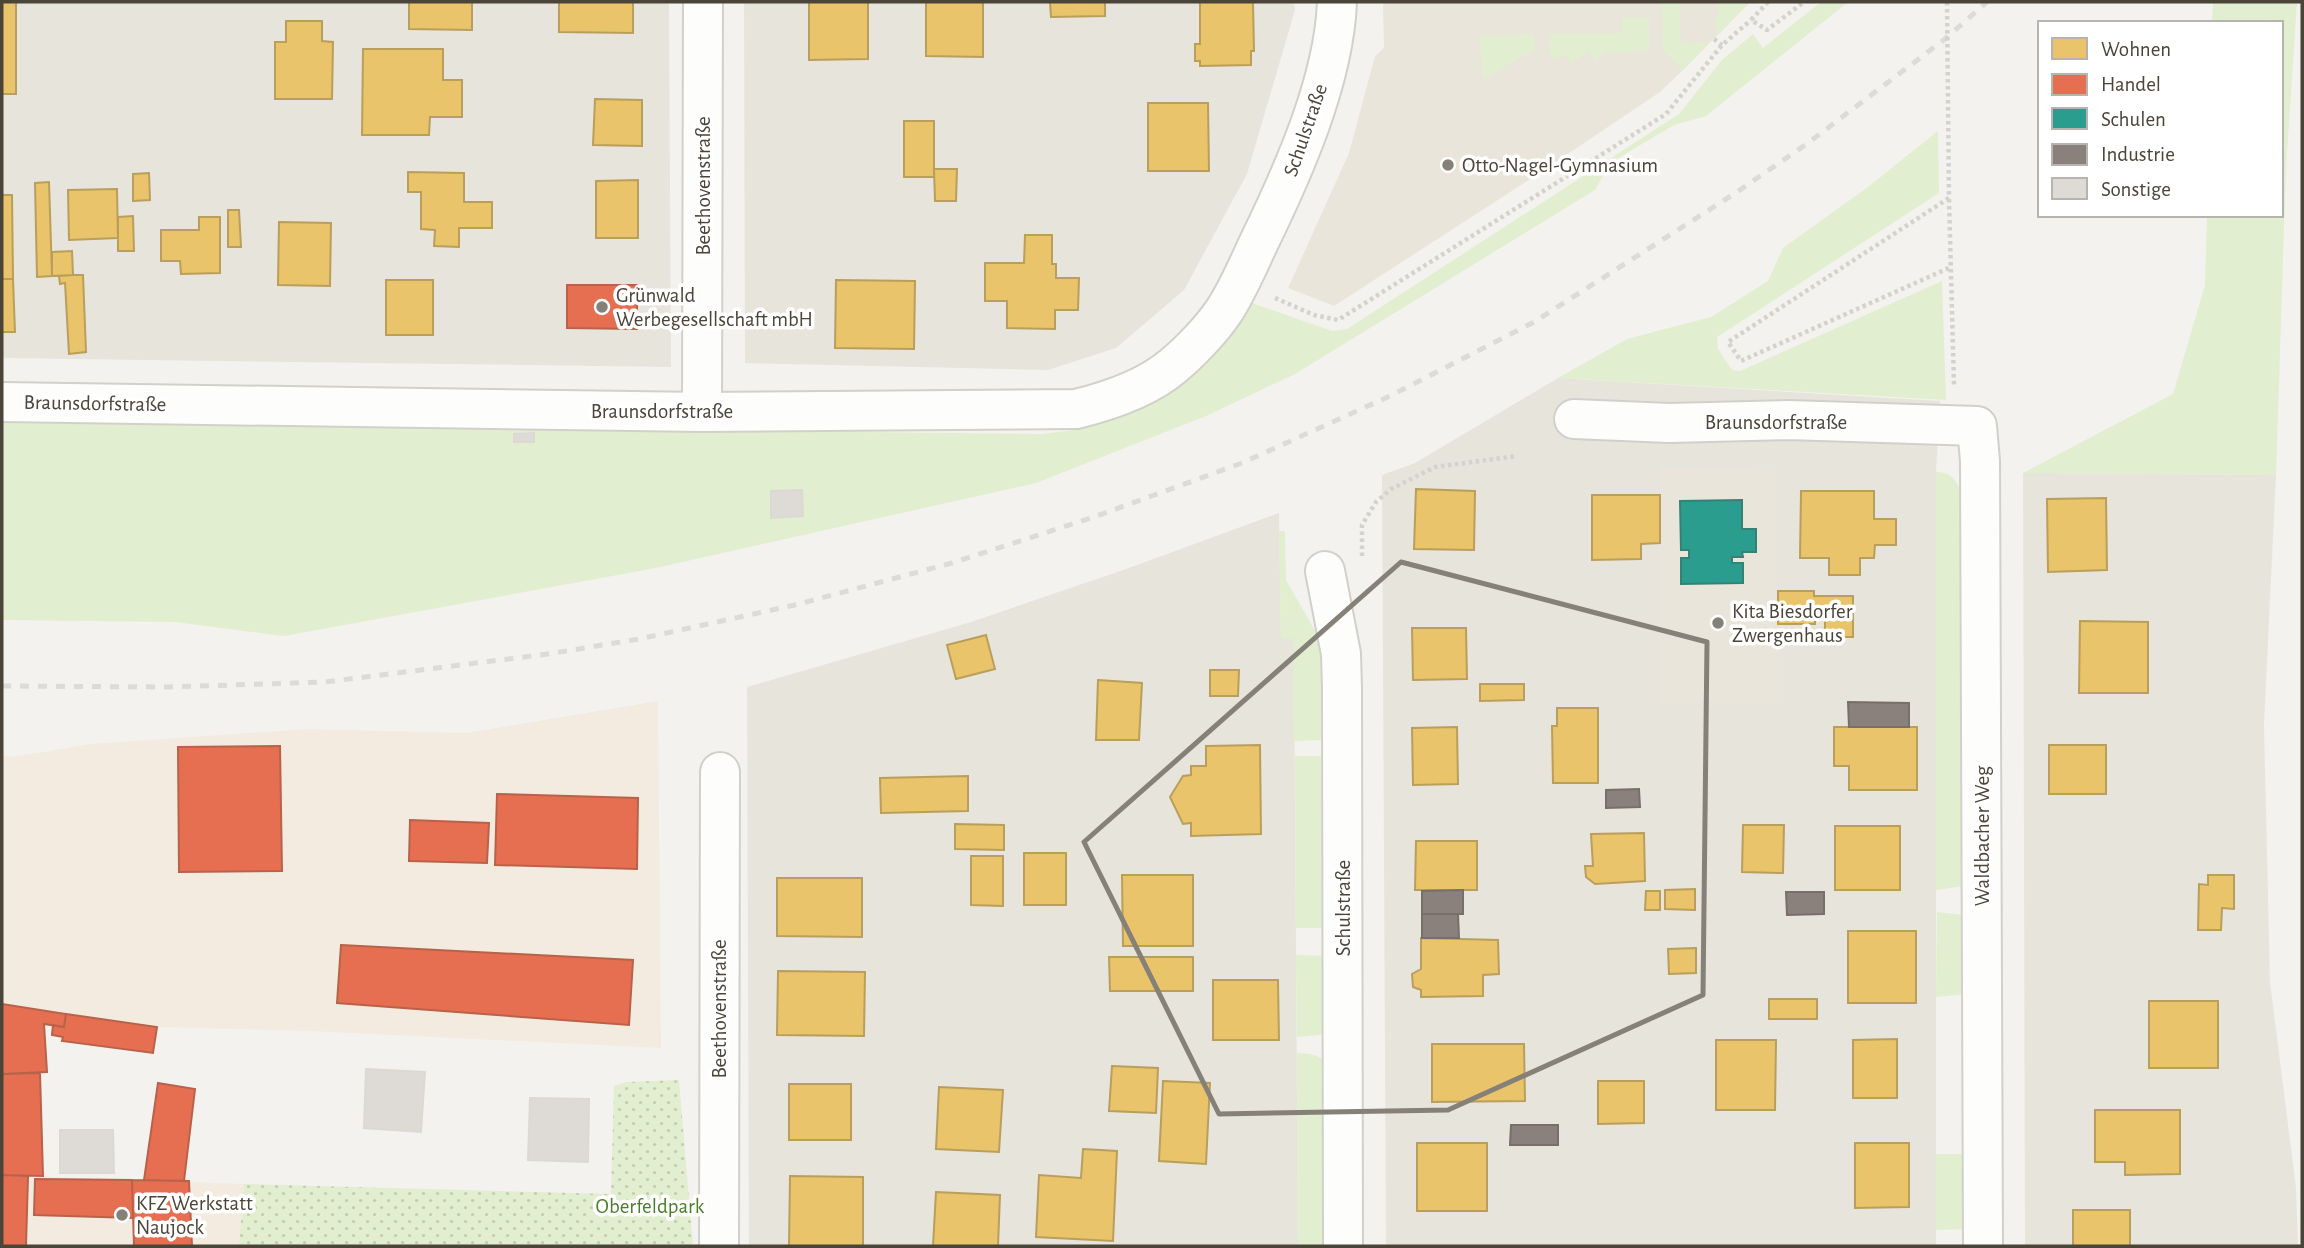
<svg xmlns="http://www.w3.org/2000/svg" width="2304" height="1248" font-family="'Alegreya Sans',sans-serif">
<defs>
<pattern id="park-dots" width="8" height="8" patternUnits="userSpaceOnUse" patternTransform="scale(1.75)"><rect width="8" height="8" fill="#e1eecf"/><path d="M2 2h.1M6 6h.1" fill="none" stroke="#c3cdb2" stroke-width="1.8" stroke-linecap="round"/></pattern>
</defs>
<rect width="100%" height="100%" fill="#f4f2ee"/>
<!-- residential -->
<path fill="#e7e4dc" d="M2,2H669L671,367L2,358Z
M744,2H1294L1295,10L1247,174L1184,290L1116,348L1048,370L745,363Z
M1558,378L1940,401L1936,472V1246H1386L1382,475L1415,463Z
M2023,473L2276,475L2264,725L2270,982L2296,1188L2298,1246H2025Z
M1279,513L1281,637L1293,638L1294,651L1298,1246H749L747,687L971,622L1126,569Z"/>
<!-- commercial -->
<path fill="#f3ebdf" d="M658,701L661,1048L309,1031L157,1027L2,1004V755L9,757L38,753L90,744L307,729L466,733Z
M2,1175L244,1184L239,1246H2Z"/>
<!-- education -->
<path fill="#eae5da" d="M1383,2H1750L1683,70L1660,92L1535,176L1334,306L1288,288L1349,153L1375,56L1384,48Z
M1660,467L1776,471L1777,703H1658Z"/>
<!-- grass -->
<path fill="#e1eecf" d="M1662,2H1680L1681,43L1710,42L1683,70L1664,52L1662,44Z
M1717,2H1750L1718,35L1714,21L1719,13Z
M1821,2H1848L1706,116L1674,125L1610,163L1595,190L1295,374L1206,416L1036,483L656,568L284,636L175,622L2,620V423L1043,434L1073,430L1103,421L1249,302L1332,331L1347,329L1679,114L1722,60L1753,34L1763,48Z
M2213,2H2297L2286,168L2276,475L2023,473L2173,394L2205,285L2207,215H2281V23H2212Z
M1622,17L1649,18V51L1605,53L1595,61L1589,51L1571,63L1565,54L1555,60L1549,51V34L1622,33Z
M1534,34V51L1519,58L1483,80L1479,36Z
M1938,131L1939,193L1717,337L1718,349L1732,370L1740,371L1942,281L1946,400L1558,378L1627,339L1711,317L1768,281L1783,248L1868,187Z
M1936,472C1953,472 1957,482 1963,496L1964,886L1936,890Z
M1279,531H1285L1286,580L1322,643L1327,740L1294,741L1293,639L1281,638Z
M1295,756H1327L1328,928H1296Z
M1937,912L1964,915V994L1936,997Z
M1296,955L1328,956L1329,1034L1297,1037Z
M1297,1053C1309,1054 1320,1053 1326,1065L1330,1246H1298Z
M1936,1154H1964V1229L1936,1230Z"/>
<!-- park -->
<path fill="url(#park-dots)" d="M679,1080L693,1246H239L244,1184L611,1194L614,1086L626,1082Z"/>
<!-- homes -->
<path fill="#e9c46a" stroke="#ba9e5b" stroke-width="2" d="M2,2H16V94H2Z
M409,2H472V30L409,29Z
M559,2H633V33L559,32Z
M809,2H868V59L809,60Z
M926,2H983V57L926,56Z
M1050,2H1105V16L1051,17Z
M1195,2H1253L1254,51H1251V65L1200,66V61H1195V44H1200V2Z
M286,21H322V41L333,42L332,99H275V42H286Z
M363,49H443V80H462V117H430L429,135H362Z
M595,99L642,100V146L593,145Z
M1148,103H1208L1209,171H1148Z
M904,121H934V177H904Z
M934,169H957L956,201H935Z
M408,172L464,173V202H492V228H459V247L434,246L435,230L421,229V192H408Z
M149,173L150,200L133,201V174Z
M638,180V238H596V181Z
M49,182L52,276L37,277L35,183Z
M117,189L118,238L69,240L68,190Z
M2,195H12L13,279H2Z
M228,210H239L241,247H228Z
M133,216L134,251H118V217Z
M199,217H220V273L181,274L180,261H161V230H199Z
M279,222L331,223L330,286L278,285Z
M1025,235H1052V264H1056V278H1079L1078,310H1055V329L1007,328V301H985V263H1024Z
M72,251L73,275L52,276V252Z
M73,275H83L86,352L69,354L65,283L60,284L59,276Z
M2,279H13L15,332H2Z
M386,280H433V335H386Z
M836,280L915,281L914,349L835,348Z
M1416,489L1475,491L1474,550L1414,549Z
M1801,491H1874V519H1896V545H1875L1874,558H1860V575H1829V558H1800Z
M1592,495H1660V543L1641,544V559L1592,560Z
M2106,498L2107,570L2048,572L2047,499Z
M1778,591H1814V596H1853V637H1825V617H1815V624H1778Z
M2080,621L2148,622V693H2079Z
M1412,628H1466L1467,679L1413,680Z
M986,635L995,669L956,679L947,645Z
M1210,670H1239L1238,696H1210Z
M1098,680L1142,683L1139,740H1096Z
M1480,684H1524V700L1480,701Z
M1557,708H1598V783H1553L1552,726H1557Z
M1457,727L1458,784L1413,785L1412,728Z
M1834,727H1917V790H1849V766H1834Z
M1260,745L1261,834L1191,836V823L1183,824L1170,797L1183,776L1191,775V766H1206V746Z
M2049,745H2106V794H2049Z
M968,776V811L881,813L880,778Z
M955,824L1004,825V850L955,849Z
M1743,825H1784L1783,873L1742,872Z
M1835,826H1900V890H1835Z
M1644,833L1645,881L1595,884L1586,877L1585,866H1593L1591,834Z
M1416,841H1477V890H1415Z
M1024,853H1066V905H1024Z
M971,856H1003V906L971,905Z
M1122,875H1193V946H1123Z
M2208,875H2234V909L2222,908L2221,930H2198L2199,884L2208,885Z
M777,878H862V937L777,936Z
M1695,889V910L1665,909V890Z
M1646,891H1660V910H1645Z
M1848,931H1916V1003H1848Z
M1421,938L1498,940L1499,974L1483,975V996L1421,997V990L1413,987L1412,974L1421,969Z
M1696,948V973L1669,974L1668,949Z
M1109,957H1193V991H1110Z
M778,971L865,972L864,1036L777,1035Z
M1213,980H1278L1279,1040H1213Z
M1769,999H1817V1019H1769Z
M2149,1001H2218V1068H2149Z
M1897,1039V1098H1853V1040Z
M1716,1040H1776L1775,1110H1716Z
M1432,1044H1524L1525,1101L1432,1102Z
M1112,1066L1158,1068L1156,1113L1109,1111Z
M1163,1081L1210,1083L1206,1164L1159,1161Z
M1598,1081H1644V1123L1598,1124Z
M789,1084H851V1140H789Z
M939,1087L1003,1090L999,1152L936,1149Z
M2095,1110H2180V1174L2125,1175V1162H2095Z
M1417,1143H1487V1211H1417Z
M1855,1143H1909V1207L1855,1208Z
M1083,1149L1117,1151L1113,1241L1036,1237L1039,1175L1081,1178Z
M790,1176L863,1177V1246H789Z
M936,1192L1000,1195L998,1246H933Z
M2073,1210H2130V1246H2073Z"/>
<!-- shops -->
<path fill="#e76f51" stroke="#b8624a" stroke-width="2" d="M567,285H637V329L567,328Z
M280,746L282,871L179,872L178,747Z
M497,794L638,798L637,869L495,865Z
M410,820L489,823L487,863L409,861Z
M341,945L633,960L629,1025L337,1003Z
M2,1004L66,1014L64,1027L44,1024L47,1072L2,1074Z
M66,1014L157,1027L153,1053L62,1041L63,1037L52,1035L53,1025L64,1027Z
M40,1073L43,1176L2,1175V1074Z
M158,1083L195,1089L184,1181L144,1180Z
M2,1175L28,1176L26,1246H2Z
M35,1179L132,1180L133,1218L34,1215Z
M132,1180L189,1181L192,1246H134Z"/>
<!-- schools -->
<path fill="#2a9d8f" stroke="#348275" stroke-width="2" d="M1742,500V529H1756V552H1742L1743,557H1732V563H1743V583L1681,584V558H1689V550H1681L1680,501Z"/>
<!-- industry -->
<path fill="#8a817c" stroke="#776f68" stroke-width="2" d="M1848,702L1909,703V727H1849Z
M1639,789L1640,807L1606,808V790Z
M1463,890V914H1422V891Z
M1786,892H1824V914L1787,915Z
M1422,914H1458L1459,938H1422Z
M1511,1125H1558V1145H1510Z"/>
<!-- building -->
<path fill="#dedbd6" stroke="#dcd9d4" stroke-width="2" d="M534,433V442H514V434Z
M802,490L803,516L771,518V491Z
M366,1069L425,1072L421,1132L364,1128Z
M530,1098L589,1099L588,1162L528,1160Z
M60,1130H113L114,1173H60Z"/>
<g fill="none" stroke-linecap="round" stroke-linejoin="round">
<!-- minor casing -->
<g stroke="#d2d0cb" stroke-width="42">
<path id="minor" d="M2,402L702,412L1076,409C1109,401 1146,389 1173,366C1190,352 1212,329 1224,311C1238,290 1249,263 1260,240C1294,170 1334,80 1337,2
M702,412L703,2
M1574,419L1669,423L1788,420L1977,426L1980,461L1983,1246
M1325,571L1341,654L1342,688L1343,1246
M719,1246L720,772"/>
</g>
<!-- path -->
<path stroke="#d3d2cc" stroke-width="4.5" stroke-dasharray="3.5 3.5" stroke-linecap="butt" d="M1768,2L1751,20L1767,30L1804,2
M1714,39L1722,45
M1949,198L1728,342L1741,361L1951,267
M1949,199L1954,386
M1275,298L1314,315L1338,320L1666,114L1722,45L1751,20
M1362,556V525L1376,502L1391,489L1435,467L1517,456"/>
<!-- minor -->
<use href="#minor" stroke="#fdfdfc" stroke-width="38"/>
<!-- rail -->
<path stroke="#dbdbda" stroke-width="5" stroke-dasharray="9 9" stroke-linecap="butt" d="M2,686L169,687L325,682L548,654L639,639L795,605L952,563L1094,517L1242,463L1390,396L1534,322L1737,192L1808,143L1945,39L1987,2"/>
<!-- path-bridge -->
<path stroke="#d3d2cc" stroke-width="4.5" stroke-dasharray="3.5 3.5" stroke-linecap="butt" d="M1947,2L1949,198"/>
</g>
<!-- marked area -->
<path fill="none" stroke="#868178" stroke-width="5" stroke-linejoin="round" d="M1401,562L1707,642L1703,995L1448,1110L1219,1114L1084,842Z"/>
<!-- markers -->
<g fill="#868178" stroke="#fff" stroke-width="2.5">
<circle cx="1448" cy="165" r="7"/>
<circle cx="602" cy="307" r="7"/>
<circle cx="1718" cy="623" r="7"/>
<circle cx="122" cy="1215" r="7"/>
</g>
<g text-anchor="middle" stroke-width="7" stroke-linejoin="round" paint-order="stroke">
<!-- street labels -->
<g font-size="21" fill="#4b4439" stroke="#fff">
<text transform="translate(1305 130) rotate(-71)" y="7">Schulstraße</text>
<text transform="translate(703 186) rotate(-90)" y="7">Beethovenstraße</text>
<text transform="translate(95 403) rotate(1)" y="7">Braunsdorfstraße</text>
<text x="662" y="418">Braunsdorfstraße</text>
<text x="1776" y="429">Braunsdorfstraße</text>
<text transform="translate(1982 836) rotate(-90)" y="7">Waldbacher Weg</text>
<text transform="translate(1343 908) rotate(-90)" y="7">Schulstraße</text>
<text transform="translate(719 1009) rotate(-90)" y="7">Beethovenstraße</text>
</g>
<!-- poi labels -->
<g font-size="21" fill="#4b4439" stroke="#fff" text-anchor="start">
<text x="1462" y="172">Otto-Nagel-Gymnasium</text>
<text x="616" y="302">Grünwald<tspan x="616" dy="24">Werbegesellschaft mbH</tspan></text>
<text x="1732" y="618">Kita Biesdorfer<tspan x="1732" dy="24">Zwergenhaus</tspan></text>
<text x="136" y="1210">KFZ Werkstatt<tspan x="136" dy="24">Naujock</tspan></text>
</g>
<!-- park labels -->
<g font-size="21" fill="#4a7f2a" stroke="#fff">
<text x="650" y="1213">Oberfeldpark</text>
</g>
</g>
<!-- border -->
<rect width="2304" height="1248" fill="none" stroke="#4b4439" stroke-width="7"/>
<!-- legend -->
<rect x="2038" y="21" width="245" height="196" fill="#ffffff" stroke="#b7b4b0" stroke-width="2"/>
<rect x="2052" y="38" width="35" height="21" fill="#e9c46a" stroke="#b7b4b0" stroke-width="2"/>
<text x="2101" y="56" font-size="21" fill="#4b4439">Wohnen</text>
<rect x="2052" y="74" width="35" height="21" fill="#e76f51" stroke="#b7b4b0" stroke-width="2"/>
<text x="2101" y="91" font-size="21" fill="#4b4439">Handel</text>
<rect x="2052" y="108" width="35" height="21" fill="#2a9d8f" stroke="#b7b4b0" stroke-width="2"/>
<text x="2101" y="126" font-size="21" fill="#4b4439">Schulen</text>
<rect x="2052" y="144" width="35" height="21" fill="#8a817c" stroke="#b7b4b0" stroke-width="2"/>
<text x="2101" y="161" font-size="21" fill="#4b4439">Industrie</text>
<rect x="2052" y="178" width="35" height="21" fill="#dedbd6" stroke="#b7b4b0" stroke-width="2"/>
<text x="2101" y="196" font-size="21" fill="#4b4439">Sonstige</text>
</svg>
